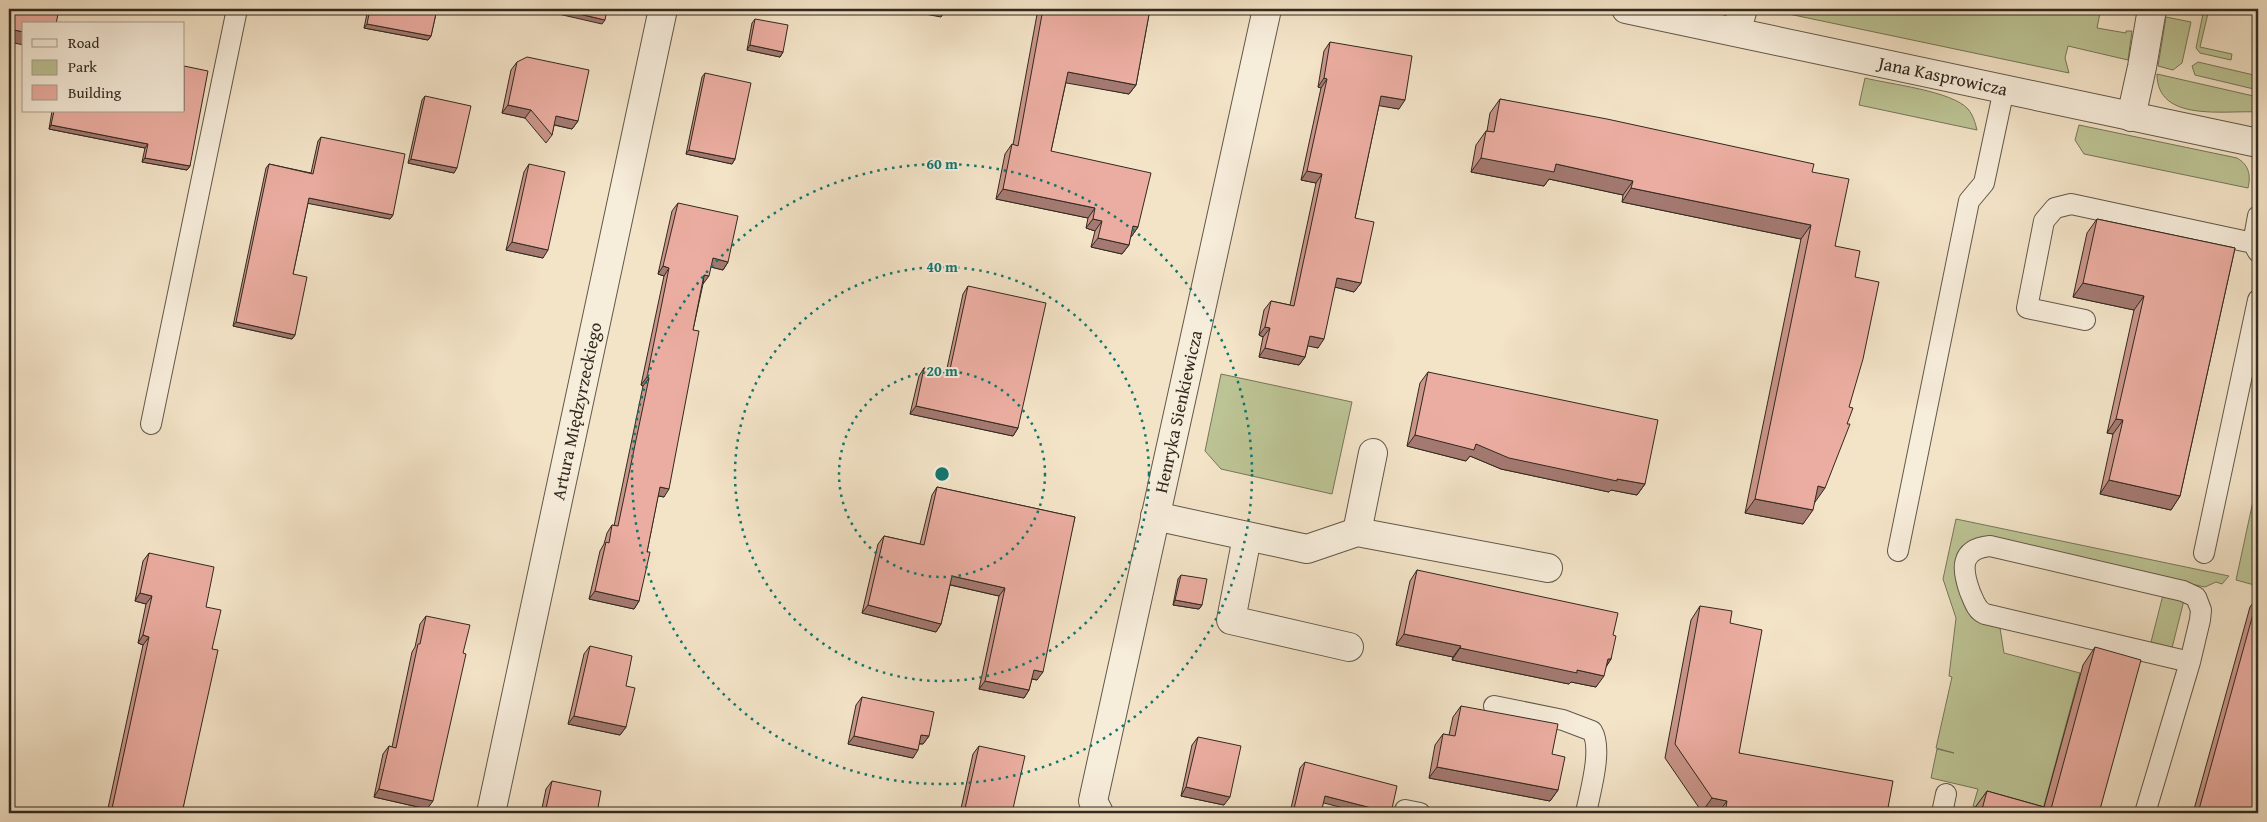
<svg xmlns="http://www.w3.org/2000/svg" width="2267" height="822" font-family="'Gentium Book Plus',serif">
<rect width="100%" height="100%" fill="#f3e3c7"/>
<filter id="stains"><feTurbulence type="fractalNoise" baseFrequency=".004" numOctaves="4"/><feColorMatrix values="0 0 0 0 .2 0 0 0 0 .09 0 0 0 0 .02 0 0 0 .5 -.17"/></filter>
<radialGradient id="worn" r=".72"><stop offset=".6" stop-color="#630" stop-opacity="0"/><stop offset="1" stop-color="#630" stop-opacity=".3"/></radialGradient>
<!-- green -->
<path fill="#bcc394" stroke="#76765a" d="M1765,9H2095V12L2100,13L2097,28L2126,33V31H2132L2128,60L2068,46L2065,58L2069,73Z
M2204,9H2209L2200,47L2232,54L2231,60L2200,53L2196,48Z
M2166,17L2191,22L2182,63L2173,70L2158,66Z
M2198,62L2258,76V90L2195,75L2192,66Z
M2157,74L2258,97V112C2225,110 2157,123 2157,74Z
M1865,78C1889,84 1952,91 1968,109C1973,115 1975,122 1977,130L1859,105Z
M2079,125L2237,158C2249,165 2251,175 2248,188L2084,154L2075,140Z
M1221,374L1352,402L1332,494L1221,469L1205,451Z
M2258,478V586L2236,580Z
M1956,519L2229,576L2222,584L2216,582L2205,587L1989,540L1956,578L1971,617L1977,621L2000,628L2004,653L2080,673L2042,813H2001L1973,806L1978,789L1931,778L1937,749L1954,753L1936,748L1952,677L1949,676L1956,618L1943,579Z
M2163,595L2184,600L2172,648L2151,642Z"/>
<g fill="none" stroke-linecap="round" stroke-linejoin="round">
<!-- service casing -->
<g stroke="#625849" stroke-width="22">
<path id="service" d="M2253,243L2258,216
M2085,320L2027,308L2044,221L2055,208L2071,204L2253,243L2258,252
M151,424L237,9
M1898,551L1969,201L1984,183L2004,89
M2204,553L2258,300
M1494,706L1563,720L1592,731C1603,749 1590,792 1586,813
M1405,810L1420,813
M1942,813L1946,794
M2145,813L2190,662L2200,620L2201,610L2196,597L2183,591L1990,546C1959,549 1962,570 1970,592C1974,601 1976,610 1985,614L2190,662"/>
</g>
<!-- minor casing -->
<g stroke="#625849" stroke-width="30">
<g id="minor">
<path d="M1736,32L1743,9"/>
<path d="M2131,117L2142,67L2152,9"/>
<path d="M1155,516L1307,549L1357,532L1548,568"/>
<path d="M1357,532L1373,453"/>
<path d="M1247,537L1231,620L1349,647"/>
<path id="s1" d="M491,813L663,9"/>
<path id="s2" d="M1099,813L1093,801L1267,9"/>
</g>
</g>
<!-- tertiary casing -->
<g stroke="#625849" stroke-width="30">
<g id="tertiary">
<path id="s3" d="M1626,9L2258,143"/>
</g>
</g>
<!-- service -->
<use href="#service" stroke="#f7eddb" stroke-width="20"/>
<!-- minor -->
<use href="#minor" stroke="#f7eddb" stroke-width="28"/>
<!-- tertiary -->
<use href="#tertiary" stroke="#f7eddb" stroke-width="28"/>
</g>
<!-- wall -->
<path fill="#ca958a" stroke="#31291f" d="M368,9H437L431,36L428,40L364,28Z
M1038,9H1150L1136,85L1129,94L1066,82L1051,151L1138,227L1131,237H1130L1129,245L1122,254L1091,247L1095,231L1086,228L1088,218L996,199L1005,154L1012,144L1013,145Z
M755,19L783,52L780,57L747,50L752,23Z
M1330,42L1399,109L1379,105L1355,218L1361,283L1354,292L1335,287L1318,348L1308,345L1305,357L1299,365L1259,357L1263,337L1259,335L1264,310L1271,301L1290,305L1316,183L1301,180L1321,88L1318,87L1324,51Z
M517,62L578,121L572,129L554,125L552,135L546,143L525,118L502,113L511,70Z
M705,73L735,159L732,164L686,154L702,77Z
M425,96L454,173L408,163L422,100Z
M1500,99L1812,172L1835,246L1855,277L1815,502L1803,524L1745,513L1801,239L1622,202L1623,195L1549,179L1544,186L1471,172L1476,145L1486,131H1487L1490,113Z
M52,111H184L190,166L187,170L142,162L145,148L49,129Z
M321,137L393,215L390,219L308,203L293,274L295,335L292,339L233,326L266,168L269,164L311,173L318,141Z
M529,164L543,258L506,250L524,172Z
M678,203L728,262L723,270L711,267L703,284L693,330L664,497L658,496L647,552L639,601L634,609L589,599L600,551L604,544L607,533L612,525L614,526L643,386L641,385L664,276L658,274L672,211Z
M2097,219L2235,248L2180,496L2171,510L2100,494L2113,434L2107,433L2134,310L2073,297L2087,233Z
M968,286L1018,428L1013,436L910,414L919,376L924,368L946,373L963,294Z
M1428,372L1645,484L1637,495L1611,490L1609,492L1501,469L1470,456L1466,461L1407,446L1420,383Z
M937,487L1075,517L1037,680L1032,679L1029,690L1024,698L979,689L999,596L950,585L941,624L936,632L862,613L878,544L884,536L920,544L932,495Z
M149,553L206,607L212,649L182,813H107L143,645L138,643L146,604L135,601L143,561Z
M1417,570L1613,635L1611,659L1606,667L1596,687L1571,682L1569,684L1452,660L1453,657L1396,645L1410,581Z
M1181,575L1202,605L1199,609L1173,605L1178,579Z
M2258,596V813H2193L2250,607Z
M1700,606L1730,623L1739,753L1887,813H1708L1702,812L1665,758L1691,620Z
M426,616L427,809L374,797L383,754L389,746L392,747L412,652L415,647L420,624Z
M590,646L626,727L620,735L568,724L584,654Z
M2095,647L2099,813H1973L1974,809L1987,791L2044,807L2083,665Z
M862,697L929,736L923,744H919L913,758L848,744L856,705Z
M1461,706L1552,754L1558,790L1550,801L1429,778L1435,745L1443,734L1449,735L1453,717Z
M1198,737L1224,805L1181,796L1192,745Z
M979,746L1012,813H960L973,754Z
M1305,762L1323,803L1321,813H1290L1300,768Z
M552,781L597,813H541L546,789Z"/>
<!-- shaded-wall -->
<path fill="#a47971" stroke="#31291f" d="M557,9L605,20L602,24L554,13Z
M898,9H939L946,10L941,17Z
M367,24L431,36L428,40L364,28Z
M9,29L24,32V45L9,42Z
M750,45L783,52L780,57L747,50Z
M1068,72L1136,85L1129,94L1061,82Z
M1324,78L1327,79L1321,88L1318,87Z
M1381,96L1405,100L1399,109L1375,105Z
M508,105L531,110L525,118L502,113Z
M556,116L578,121L572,129L551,124Z
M51,125L148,144L145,148L49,129Z
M689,150L735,159L732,164L686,154Z
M145,158L190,166L187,170L142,162Z
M1481,158L1556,164L1633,181L1623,195L1549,179L1544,186L1471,172Z
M411,159L457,168L454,173L408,163Z
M1307,171L1322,174L1316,183L1301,180Z
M1631,188L1811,225L1801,239L1622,202Z
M1003,189L1095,208L1088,218L996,199Z
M309,198L393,215L390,219L306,203Z
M1093,219L1102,221L1095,231L1086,228Z
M1133,226L1138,227L1131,237L1126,236Z
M1098,238L1129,245L1122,254L1091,247Z
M512,242L548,250L543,258L506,250Z
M713,258L728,262L723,270L707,266Z
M663,266L669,268L664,276L658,274Z
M704,275L709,276L703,284Z
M1337,278L1361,283L1354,292L1331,286Z
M2083,283L2144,296L2134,310L2073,297Z
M236,322L295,335L292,339L233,326Z
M1265,327L1270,328L1263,337L1259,335Z
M1310,336L1324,339L1318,348L1303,345Z
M1265,348L1305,357L1299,365L1259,357Z
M647,377L649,378L643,386L641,385Z
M916,406L1018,428L1013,436L910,414Z
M2116,419L2123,420L2113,434L2107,433Z
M1415,435L1476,444L1617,479L1645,484L1637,495L1611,490L1609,492L1501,469L1470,456L1466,461L1407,446Z
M2109,480L2180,496L2171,510L2100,494Z
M1818,486L1825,488L1815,502L1808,500Z
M660,487L669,489L664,497L655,495Z
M1755,499L1813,510L1803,524L1745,513Z
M952,576L1005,588L999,596L947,584Z
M595,591L639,601L634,609L589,599Z
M140,593L152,596L146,604L135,601Z
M1175,600L1202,605L1199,609L1173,605Z
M868,605L941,624L936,632L862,613Z
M1404,634L1461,646L1453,657L1396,645Z
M143,635L149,637L143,645L138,643Z
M1460,648L1577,670L1604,676L1596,687L1571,682L1569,684L1452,660Z
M1608,659H1611L1603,671Z
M1034,670L1043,672L1037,680L1029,678Z
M985,681L1029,690L1024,698L979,689Z
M574,716L626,727L620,735L568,724Z
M921,735L929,736L923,744L916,743Z
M854,736L918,750L913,758L848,744Z
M1437,767L1558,790L1550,801L1429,778Z
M1186,787L1230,797L1224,805L1181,796Z
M379,789L433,801L427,809L374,797Z
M1325,796L1391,813H1363L1320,802Z
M1712,798L1727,801L1718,813H1708L1702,812Z"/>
<!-- building -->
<path fill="#ebada1" stroke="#31291f" d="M9,9H59L56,24H24V32L9,29Z
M370,9H437L431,36L367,24Z
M558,9H607L605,20Z
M1043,9H1150L1136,85L1068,72L1051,151L1151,173L1138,227L1133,226L1129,245L1098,238L1102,221L1093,219L1095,208L1003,189L1012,144L1018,146Z
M755,19L788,25L783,52L750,45Z
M1330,42L1412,56L1405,100L1381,96L1355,218L1374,222L1361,283L1337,278L1324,339L1310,336L1305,357L1265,348L1270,328L1265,327L1271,301L1294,306L1322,174L1307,171L1327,79L1324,78Z
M527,57L589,70L578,121L556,116L552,135L531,110L508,105L517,62Z
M184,66L208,71L190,166L145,158L148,144L51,125L54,111H184Z
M705,73L751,83L735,159L689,150Z
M425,96L471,106L457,168L411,159Z
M1500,99L1607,119L1814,164L1812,172L1849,179L1835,246L1860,251L1855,277L1879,282L1863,359L1849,407L1853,408L1847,424H1850L1825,488L1818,486L1813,510L1755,499L1811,225L1631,188L1633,181L1556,164L1554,172L1481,158L1486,131L1494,132Z
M321,137L405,154L393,215L309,198L293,274L307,277L295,335L236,322L269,164L313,174Z
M529,164L565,172L548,250L512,242Z
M678,203L738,216L728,262L713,258L709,276L704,275L693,330L699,331L669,489L660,487L647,552H650L639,601L595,591L606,542L609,543L612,525L618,526L649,378L647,377L669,268L663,266Z
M2097,219L2235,248L2180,496L2109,480L2123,420L2116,419L2144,296L2083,283Z
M968,286L1046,303L1018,428L916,406L924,368L949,374Z
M1428,372L1658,420L1645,484L1617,479V481L1509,458L1476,444L1474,450L1415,435Z
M937,487L1075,517L1043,672L1034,670L1029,690L985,681L1005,588L952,576L941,624L868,605L884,536L924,545Z
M149,553L214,567L206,607L221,610L212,649L218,650L182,813H111L149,637L143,635L152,596L140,593Z
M1417,570L1618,613L1613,635L1616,636L1611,659H1608L1604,676L1577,670V673L1460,648L1461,646L1404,634Z
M1181,575L1207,579L1202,605L1175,600Z
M2258,596V813H2198Z
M1700,606L1732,611L1730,623L1762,630L1739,753L1893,781L1887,813H1725L1727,801L1712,798L1675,744Z
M426,616L470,625L463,653L466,654L433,801L379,789L389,746L396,748L418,644H420Z
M590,646L632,656L626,686L635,688L626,727L574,716Z
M2095,647L2141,660L2099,813H1981L1987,791L2051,809Z
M862,697L934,712L929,736L921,735L918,750L854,736Z
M1461,706L1558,724L1552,754L1565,757L1558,790L1437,767L1443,734L1455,736Z
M1198,737L1241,746L1230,797L1186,787Z
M979,746L1025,756L1012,813H964Z
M1305,762L1397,786L1391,813L1325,796L1321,813H1293Z
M552,781L601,791L597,813H545Z"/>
<!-- distance rings -->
<g fill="none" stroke="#0f766e" stroke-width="2.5" stroke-dasharray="2.5 5">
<circle cx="942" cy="474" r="103"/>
<circle cx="942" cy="474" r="207"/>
<circle cx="942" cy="474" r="310"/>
</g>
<g text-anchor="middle" stroke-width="4" stroke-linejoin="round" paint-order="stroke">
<!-- street labels -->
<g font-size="18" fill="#31291f" stroke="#f7eddb">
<text dy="6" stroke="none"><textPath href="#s3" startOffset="324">Jana Kasprowicza</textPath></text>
<text dy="6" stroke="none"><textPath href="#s1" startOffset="411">Artura Międzyrzeckiego</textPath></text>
<text dy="6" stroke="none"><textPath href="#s2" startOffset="412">Henryka Sienkiewicza</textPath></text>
</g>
</g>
<circle cx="942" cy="474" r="8" fill="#0f766e" stroke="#f7eddb" stroke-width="2.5"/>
<g font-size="15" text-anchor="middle" font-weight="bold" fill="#0f766e" stroke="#f7eddb" stroke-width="4" stroke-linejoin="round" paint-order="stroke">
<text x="942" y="169">60 m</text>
<text x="942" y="272">40 m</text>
<text x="942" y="376">20 m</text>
</g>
<!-- margin -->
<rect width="2267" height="822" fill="none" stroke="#f3e3c7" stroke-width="30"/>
<rect x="10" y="10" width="2247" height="802" fill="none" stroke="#31291f" stroke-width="2.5"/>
<rect x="15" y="15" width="2237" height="792" fill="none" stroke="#31291f"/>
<!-- legend -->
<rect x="22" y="22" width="162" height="90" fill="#f7eddb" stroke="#a89f90"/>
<rect x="32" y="39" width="25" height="8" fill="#f7eddb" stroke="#a89f90"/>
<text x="68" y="48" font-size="15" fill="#31291f">Road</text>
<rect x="32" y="60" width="25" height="15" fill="#bcc394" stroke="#a89f90"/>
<text x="68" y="72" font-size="15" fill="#31291f">Park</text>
<rect x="32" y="85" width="25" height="15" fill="#ebada1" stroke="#a89f90"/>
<text x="68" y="98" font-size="15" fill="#31291f">Building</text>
<rect width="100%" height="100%" filter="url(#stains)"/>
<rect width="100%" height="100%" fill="url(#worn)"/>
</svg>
